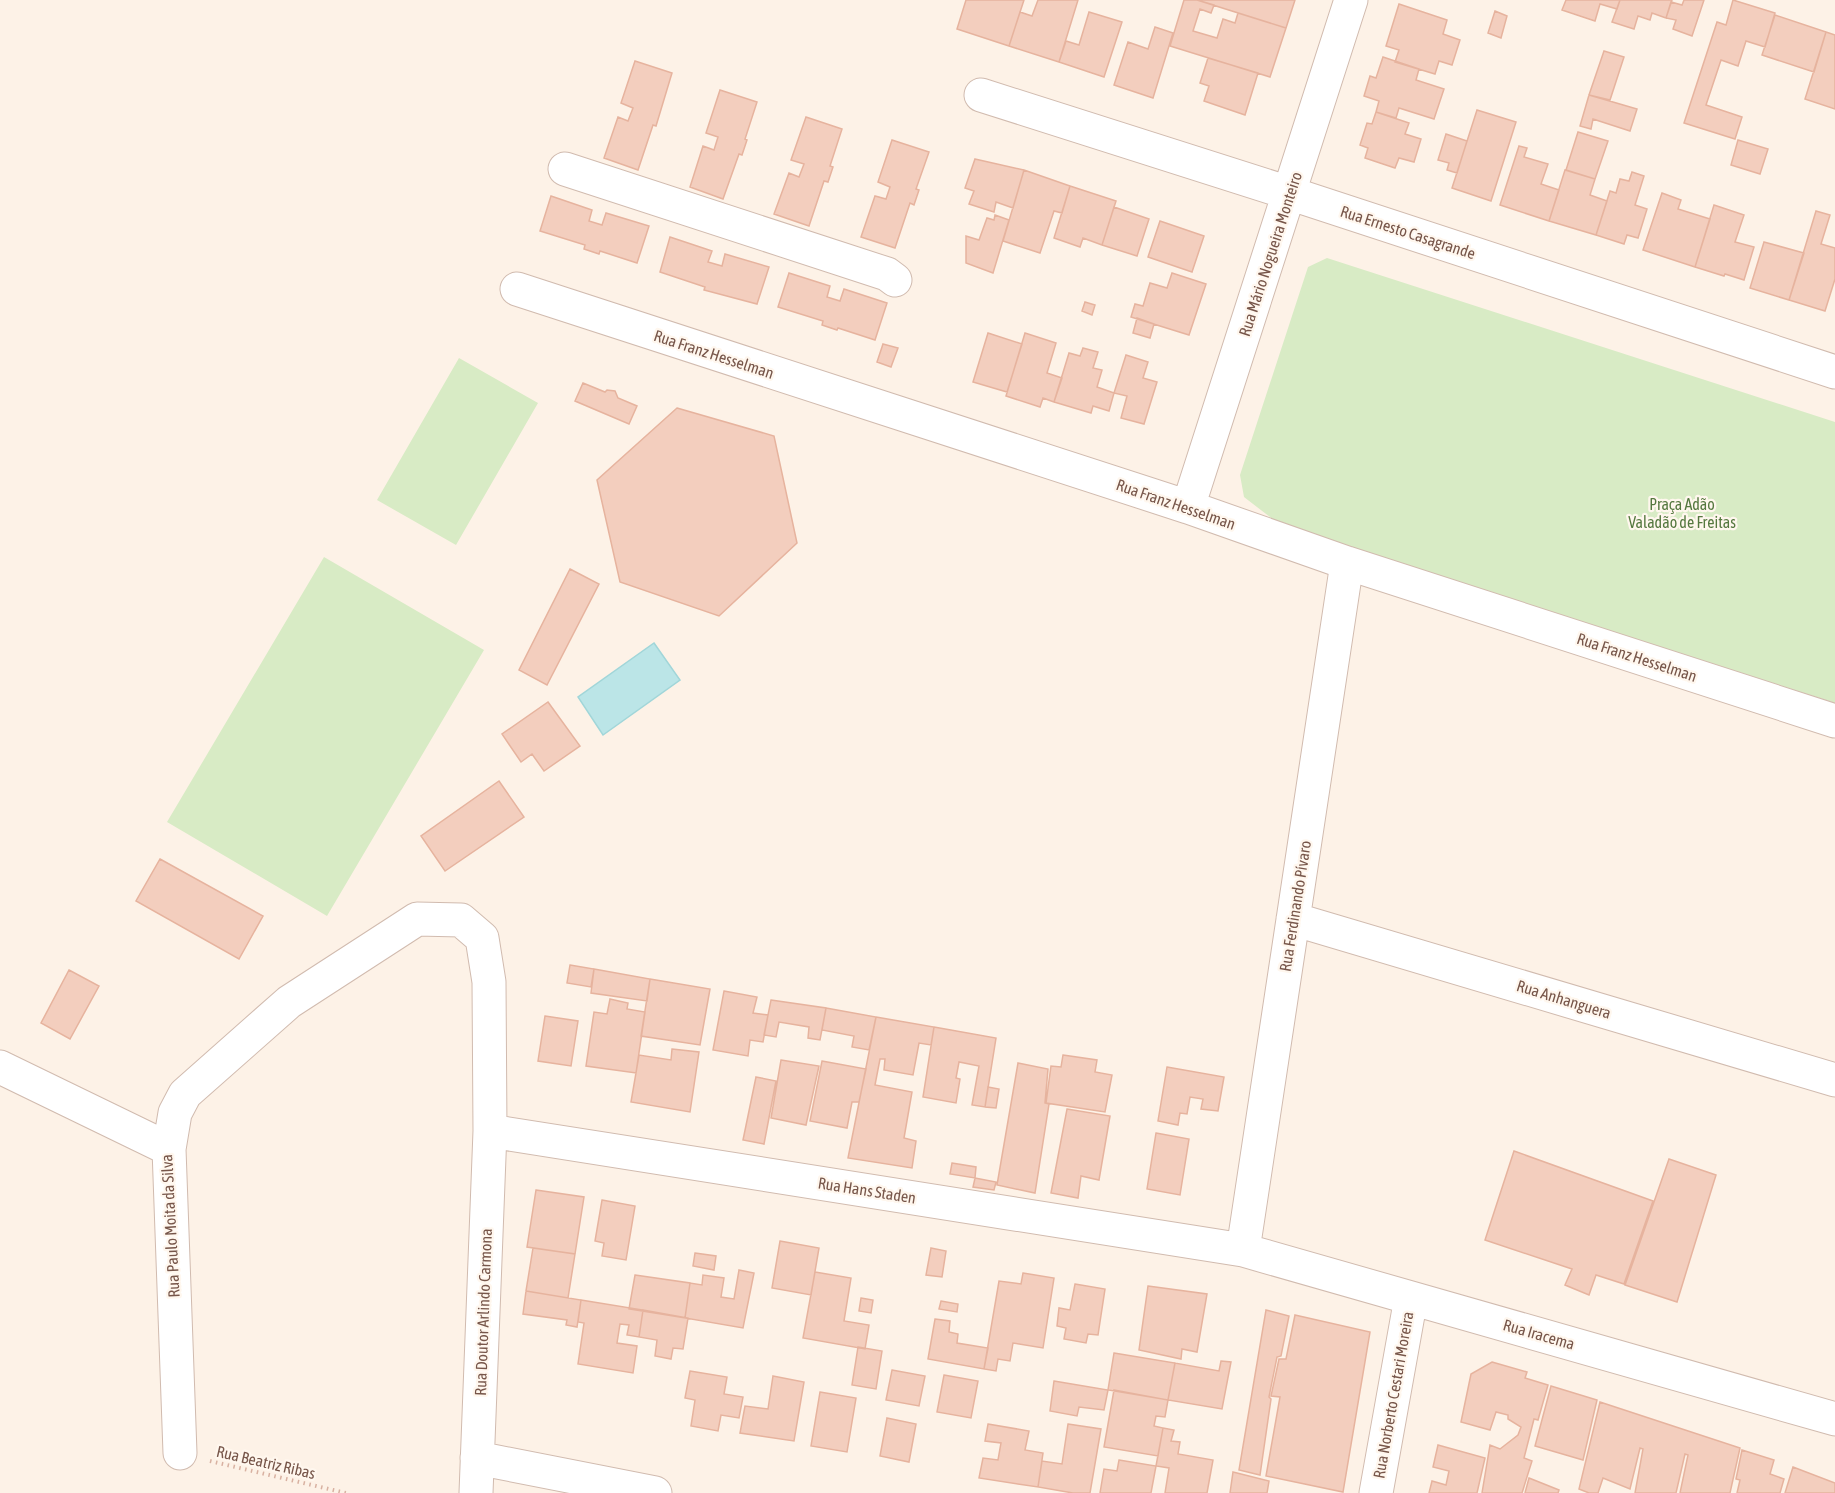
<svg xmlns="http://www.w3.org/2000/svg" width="1835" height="1493" font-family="'Asap Condensed',sans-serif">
<rect width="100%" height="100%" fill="#fdf2e7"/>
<!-- green -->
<path fill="#d8ebc5" d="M1327,258L1835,422V703L1279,524L1244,497L1240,475L1308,267Z
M459,358L538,403L456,545L377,500Z
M324,557L484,650L327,916L167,822Z"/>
<!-- water -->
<path fill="#bbe5e7" stroke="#a1d6d9" stroke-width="1.5" d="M654,643L680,680L603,735L578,697Z"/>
<!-- building -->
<path fill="#f3cebe" stroke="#e6b39e" stroke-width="1.5" d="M966,0H1024L1009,46L957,29Z
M1038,0H1078L1059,62L1009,46L1020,12L1032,16Z
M1184,0H1197L1214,5L1211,13L1200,9L1193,31L1217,38L1223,19L1235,23L1238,13L1286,28L1270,77L1170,46Z
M1197,0H1295L1286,28Z
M1566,0H1620L1617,9L1600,4L1595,21L1562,10Z
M1620,0H1672L1666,18L1652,13L1650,20L1638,16L1634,29L1612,22Z
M1684,0H1704L1692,36L1673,29L1676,20L1666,18L1671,2L1682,5Z
M1733,0L1775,13L1765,47L1746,41L1738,66L1721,60L1706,105L1742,117L1735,139L1684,123L1717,22L1726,25Z
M1399,4L1447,20L1443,34L1460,40L1452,65L1439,61L1435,74L1395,62L1399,50L1386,46Z
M1495,11L1507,16L1501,38L1488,33Z
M1089,12L1122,22L1104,77L1059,62L1066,41L1079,45Z
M1775,15L1826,32L1814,72L1762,55Z
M1155,27L1173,33L1153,98L1114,85L1128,42L1148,49Z
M1826,32L1835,35V109L1805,99Z
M1604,51L1624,57L1610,100L1589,95Z
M1383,57L1419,69L1416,80L1444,89L1434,119L1399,108L1396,118L1376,112L1379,101L1364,96L1370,76L1376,78Z
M1208,58L1258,73L1245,115L1204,101L1209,86L1200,83Z
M635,61L672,73L656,126L653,125L638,170L604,158L618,117L628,121L633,108L621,103Z
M720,90L757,102L745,139L747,140L742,155L739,154L723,199L690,187L703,146L714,150L718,137L706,133Z
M1589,95L1637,109L1630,131L1593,119L1591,129L1580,126Z
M1477,110L1516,122L1491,201L1452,188Z
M1376,112L1409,123L1405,134L1421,139L1414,162L1399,158L1395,168L1365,158L1368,148L1360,145L1367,123L1372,124Z
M806,117L842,129L830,166L833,167L828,182L824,181L809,226L774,214L789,173L799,177L804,164L791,160Z
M1578,132L1608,141L1595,179L1566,170Z
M1446,134L1467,141L1457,173L1447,170L1449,163L1438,160Z
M892,140L929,152L916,189L919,190L914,205L910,203L895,248L861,237L875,196L886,199L890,187L878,182Z
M1738,140L1768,149L1760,174L1731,165Z
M1519,146L1527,148L1524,157L1548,164L1541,184L1559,190L1549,221L1500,205Z
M975,159L1024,170L1013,208L996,202L994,212L969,204L974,191L965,188Z
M1024,170L1070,186L1062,213L1054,211L1040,253L1003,241Z
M1565,170L1595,179L1590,195L1607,201L1596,235L1549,221Z
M1632,172L1644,176L1635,205L1647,209L1638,238L1627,235L1624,244L1596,235L1610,191L1616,193L1620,179L1629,181Z
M1070,186L1116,201L1102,245L1083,238L1080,247L1054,238Z
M1662,193L1681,200L1678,209L1710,219L1695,267L1643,250Z
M551,196L592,210L589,221L602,225L606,213L649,226L637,263L600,251L599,254L584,249L585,245L540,231Z
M1714,205L1744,215L1735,242L1754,247L1744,280L1725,274L1724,276L1695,267Z
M1114,207L1149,219L1137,256L1102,245Z
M1816,211L1830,215L1821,244L1835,248V279L1825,311L1789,300Z
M995,215L1009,220L993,273L966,263V236L979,240L987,218L994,220Z
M1160,221L1204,236L1192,272L1148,257Z
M670,237L712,251L708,262L722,266L725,254L769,267L757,304L704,290L705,287L660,272Z
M1764,242L1804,253L1789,300L1750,288Z
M789,273L830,286L827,297L840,301L844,289L887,303L875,340L838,328L837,330L822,325L823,321L778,307Z
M1172,273L1206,284L1189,335L1131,317L1135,304L1143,306L1150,283L1167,288Z
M1085,302L1095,305L1092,315L1082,311Z
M1137,318L1154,324L1150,338L1133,333Z
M988,333L1022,344L1007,392L973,382Z
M1025,333L1056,343L1047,373L1062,378L1054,402L1043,398L1040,407L1006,396Z
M883,344L898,348L891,367L877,362Z
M1083,348L1098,352L1093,368L1102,370L1097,387L1114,393L1109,411L1093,406L1091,413L1054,402L1069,353L1080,356Z
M1126,355L1148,362L1143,378L1157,382L1144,424L1121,418L1127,396L1114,393Z
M583,383L605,392L607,390L615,391L618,398L637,406L629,424L575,401Z
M677,408L774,436L797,543L719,616L620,582L597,480Z
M570,569L599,584L547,685L519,670Z
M548,702L580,746L544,771L532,754L521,762L502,734Z
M499,781L524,817L445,871L421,836Z
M160,859L263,916L239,959L136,901Z
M570,965L594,969L591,987L567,983Z
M594,969L650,979L647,1001L591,993Z
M69,970L99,986L70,1039L41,1023Z
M650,979L710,989L700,1045L641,1036Z
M724,991L757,997L753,1013L768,1015L763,1042L750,1040L748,1056L713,1050Z
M610,999L628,1003L627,1009L645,1012L636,1073L586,1066L594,1012L607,1014Z
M771,1000L826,1008L820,1040L808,1038L809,1027L779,1022L776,1037L764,1035Z
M826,1008L876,1017L869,1050L852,1047L854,1036L822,1030Z
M545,1016L578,1021L571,1066L538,1061Z
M876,1017L934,1027L931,1045L919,1043L913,1075L884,1070L885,1059H880L875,1085L912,1092L904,1138L916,1141L912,1168L848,1158Z
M934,1027L996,1038L985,1107L972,1105L979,1066L959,1062L956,1078L960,1079L956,1103L923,1097Z
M672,1049L699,1052L690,1112L631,1102L639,1055L671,1060Z
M1063,1055L1097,1060L1095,1072L1112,1075L1105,1112L1046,1103L1051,1066L1061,1067Z
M781,1060L819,1066L806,1125L771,1118Z
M822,1061L866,1069L859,1102H852L847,1128L810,1121Z
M1018,1063L1048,1069L1045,1103L1049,1104L1035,1193L997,1185Z
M1167,1067L1224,1077L1218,1111L1201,1109L1203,1099L1190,1097L1187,1114L1180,1113L1178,1125L1158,1121Z
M756,1077L776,1081L764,1144L743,1140Z
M988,1087L999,1089L996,1108L985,1107Z
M1067,1109L1110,1116L1099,1180L1081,1176L1078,1198L1051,1193Z
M1156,1133L1189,1139L1180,1195L1147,1189Z
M1514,1151L1653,1201L1624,1284L1596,1275L1589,1295L1565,1285L1572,1269L1485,1240Z
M1669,1159L1716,1175L1677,1302L1625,1285Z
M952,1163L976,1167L975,1178L950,1174Z
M975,1178L996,1182L994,1190L973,1187Z
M536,1190L584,1197L575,1254L527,1247Z
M602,1200L635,1206L626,1260L602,1256L604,1243L595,1241Z
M780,1241L819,1248L811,1295L772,1288Z
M533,1248L575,1254L568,1298L526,1291Z
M931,1248L946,1251L942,1277L926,1275Z
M695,1253L716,1256L714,1270L693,1266Z
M739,1270L754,1273L743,1328L685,1318L690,1283L702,1285L703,1275L724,1278L721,1297L734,1299Z
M815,1272L851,1278L844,1321L869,1325L865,1349L803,1338Z
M1023,1273L1054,1278L1043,1348L1013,1343L1010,1361L998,1359L996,1371L984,1369L999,1281L1021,1284Z
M635,1275L690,1283L685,1318L629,1309Z
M1075,1284L1105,1289L1098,1335L1088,1334L1086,1343L1064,1339L1066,1328L1057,1326L1059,1308L1070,1310Z
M1148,1286L1207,1294L1197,1352L1182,1349L1181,1359L1139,1350Z
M526,1291L581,1300L577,1327L566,1325L567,1320L523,1314Z
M861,1298L873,1300L871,1313L859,1311Z
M581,1300L643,1310L639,1337L627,1335L629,1325L620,1324L617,1343L637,1346L633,1373L578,1364L584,1323L578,1322Z
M941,1301L958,1304L957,1312L939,1309Z
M643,1310L688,1318L683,1349L673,1348L671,1359L655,1356L657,1340L639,1337Z
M1266,1310L1289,1316L1281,1356L1277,1357L1269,1397L1271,1399L1260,1475L1239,1470Z
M1295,1315L1370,1332L1343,1492L1266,1476L1280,1397L1271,1396L1279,1359H1286Z
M935,1319L950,1321L949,1332L958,1334L957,1343L988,1348L984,1369L928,1359Z
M858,1347L882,1351L876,1389L852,1385Z
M1114,1353L1175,1363L1168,1400L1108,1390Z
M1221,1361L1231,1362L1222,1409L1168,1400L1175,1363L1219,1371Z
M1492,1362L1527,1372L1525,1378L1548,1385L1538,1420L1534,1419L1524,1458L1532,1461L1522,1493H1482L1490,1445L1500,1449L1518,1435L1521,1427L1508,1419V1415L1496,1412L1490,1430L1461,1422L1471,1374Z
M892,1370L925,1376L919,1406L886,1400Z
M690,1371L727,1377L724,1394L743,1397L739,1418L721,1415L718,1431L691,1426L695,1400L685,1398Z
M944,1375L978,1381L971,1418L937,1412Z
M773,1376L804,1382L794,1441L740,1433L745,1406L768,1409Z
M1054,1381L1108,1390L1104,1410L1079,1407L1077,1416L1050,1411Z
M1551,1386L1597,1400L1583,1460L1535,1446Z
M1114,1390L1168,1400L1165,1417L1156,1416L1154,1426L1163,1428L1158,1456L1104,1447Z
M820,1392L856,1398L847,1452L811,1446Z
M1600,1402L1740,1448L1730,1493H1680L1688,1455L1685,1454L1676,1493H1635L1643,1449L1640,1448L1630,1489L1603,1478L1598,1493H1589L1579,1489Z
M887,1418L916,1424L909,1462L880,1456Z
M988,1424L1029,1431L1025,1450L1043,1453L1038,1487L979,1478L983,1458L998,1460L1001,1443L985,1441Z
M1068,1424L1101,1429L1090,1493H1073L1038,1487L1042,1461L1062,1464Z
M1163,1428L1174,1430L1171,1441L1180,1442L1178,1454L1213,1460L1207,1493H1165L1169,1468L1156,1466Z
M1438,1445L1485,1458L1477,1493H1429L1432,1481L1446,1485L1449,1471L1433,1467Z
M1742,1450L1774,1460L1770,1474L1784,1479L1780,1493H1737L1740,1480L1736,1479Z
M1119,1460L1156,1466L1151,1493H1100L1104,1469L1117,1471Z
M1793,1467L1835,1483V1493H1785Z
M1233,1472L1269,1481L1267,1493H1230Z
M1529,1478L1559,1490L1558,1493H1525Z"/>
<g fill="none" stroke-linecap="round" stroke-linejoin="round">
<!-- minor casing -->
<g stroke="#d1bbaf" stroke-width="35">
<path id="minor" d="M981,95L1289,193L1835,372
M565,169L887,274L895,280
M517,289L1188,507L1347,563L1835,721
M1188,507L1351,0
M1293,919L1835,1080
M0,1067L169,1149
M490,1131L1243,1250L1835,1419
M1243,1250L1347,563
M180,1453L169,1149L175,1113L185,1094L289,1002L417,919L461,920L482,938L489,982L490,1131L476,1493
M477,1458L655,1493
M1376,1493L1411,1298"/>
</g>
<!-- path -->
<path stroke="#d8b1a1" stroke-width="4" stroke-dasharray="1.5 4.5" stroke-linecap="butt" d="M210,1461L346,1493"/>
<!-- minor -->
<use href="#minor" stroke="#fff" stroke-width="33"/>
</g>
<g text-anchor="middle" stroke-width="4.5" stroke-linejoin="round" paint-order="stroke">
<!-- street labels -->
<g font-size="16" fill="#77564a" stroke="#fff7ee">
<text transform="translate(1408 232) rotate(18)" y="6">Rua Ernesto Casagrande</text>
<text transform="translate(1270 254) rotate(-72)" y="6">Rua Mário Nogueira Monteiro</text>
<text transform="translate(714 354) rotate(18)" y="6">Rua Franz Hesselman</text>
<text transform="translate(1176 504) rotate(19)" y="6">Rua Franz Hesselman</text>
<text transform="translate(1637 657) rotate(18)" y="6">Rua Franz Hesselman</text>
<text transform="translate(1295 906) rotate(-81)" y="6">Rua Ferdinando Pívaro</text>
<text transform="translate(1564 999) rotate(17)" y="6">Rua Anhanguera</text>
<text transform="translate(867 1190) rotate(9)" y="6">Rua Hans Staden</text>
<text transform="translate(170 1226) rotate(-93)" y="6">Rua Paulo Moita da Silva</text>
<text transform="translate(483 1312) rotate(-88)" y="6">Rua Doutor Arlindo Carmona</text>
<text transform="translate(1539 1334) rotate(16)" y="6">Rua Iracema</text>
<text transform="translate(1393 1395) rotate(-80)" y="6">Rua Norberto Cestari Moreira</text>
<text transform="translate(266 1462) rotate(13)" y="6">Rua Beatriz Ribas</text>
</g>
<!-- park labels -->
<g font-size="16" fill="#55783f" stroke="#fff7ee">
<text x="1682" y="510">Praça Adão<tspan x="1682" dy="18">Valadão de Freitas</tspan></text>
</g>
</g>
</svg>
